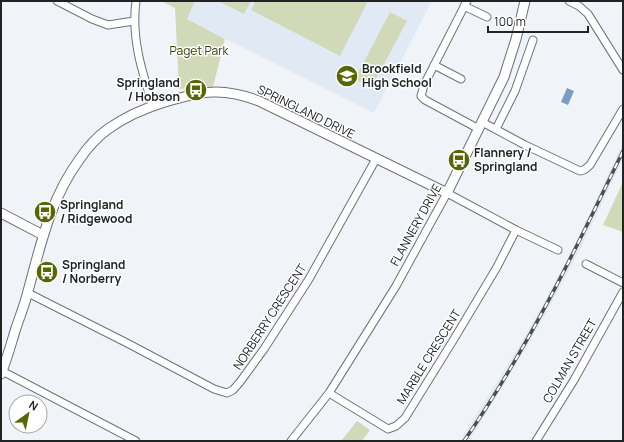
<svg xmlns="http://www.w3.org/2000/svg" width="624" height="442" font-family="Manrope,sans-serif">
<rect width="100%" height="100%" fill="#f0f4f9"/>
<!-- built -->
<path fill="#e0e9f4" d="M195,1H432L374,113L186,19Z
M623,143V159L580,249L544,317L478,427L468,441H460L510,361L539,312L575,245Z"/>
<!-- green -->
<path fill="#d2d9b9" d="M161,1H195L187,19L225,39L213,87L179,89L175,8Z
M218,1H251L244,14Z
M256,1H362L367,3L340,56L251,10Z
M390,12L407,21L371,88L355,79Z
M623,182V232L603,225Z
M357,421L370,430L362,441H341Z"/>
<!-- water -->
<path fill="#7e9cbf" d="M567,88L574,91L568,105L561,102Z"/>
<g fill="none" stroke-linecap="round" stroke-linejoin="round">
<!-- minor casing -->
<g stroke="#6e7276" stroke-width="9">
<path id="minor" d="M57,1L92,19L108,25L134,21
M136,1C131,38 142,72 153,106
M467,1L424,85L421,96L425,100L479,129
M569,1L579,6L588,14L623,70
M464,6L487,17
M434,65L461,79
M482,122L525,145L580,171L584,170L590,165L623,109
M496,129L515,91L533,40
M586,264L623,283
M28,293L127,343L214,389L227,393L233,390L240,382L264,349L309,279L376,159
M2,371L136,441
M329,393L388,429L396,426L405,418L454,339L497,267L516,230
M291,441L329,393L396,286L447,193L516,230L558,250
M536,441L574,380L623,292"/>
</g>
<!-- tertiary casing -->
<g stroke="#6e7276" stroke-width="11">
<path id="tertiary" d="M1,213L43,235
M1,374C7,359 11,344 16,328C20,316 25,304 28,291C41,244 50,200 79,160C87,148 97,137 108,129C125,117 145,108 165,102C203,91 222,87 259,101L447,193L504,77L516,39L525,1"/>
</g>
<!-- minor -->
<use href="#minor" stroke="#fff" stroke-width="7"/>
<!-- tertiary -->
<use href="#tertiary" stroke="#fff" stroke-width="9"/>
<!-- rail casing -->
<g stroke="#4c4e51" stroke-width="3.5">
<path id="rail" d="M464,441C527,350 575,251 623,151"/>
</g>
<!-- rail -->
<use href="#rail" stroke="#fff" stroke-width="2" stroke-dasharray="6" stroke-linecap="butt"/>
</g>
<!-- icons -->
<defs>
<g id="school-disc" transform="scale(1.15)"><circle r="9.5" fill="#5a6508" stroke="#fff"/><path d="M0-5L7-2L0 1L-7-2ZM-4 1L0 2.5L4 1V4Q0 6-4 4Z" fill="#fff"/></g>
<g id="bus-disc" transform="scale(1.15)"><circle r="9.5" fill="#5a6508" stroke="#fff"/><path d="M-5-6H5V4H4V6H2V4H-2V6H-4V4H-5ZM-3.5-4V0h7V-4ZM-3.5 1.2v1.5H-2V1.2ZM2 1.2v1.5H3.5V1.2Z" fill="#fff"/></g>
</defs>
<g fill-rule="evenodd">
<use href="#school-disc" x="347" y="76"/>
<use href="#bus-disc" x="196" y="90"/>
<use href="#bus-disc" x="459" y="160"/>
<use href="#bus-disc" x="45" y="212"/>
<use href="#bus-disc" x="47" y="272"/>
</g>
<g text-anchor="middle" stroke-width="3" stroke-linejoin="round" paint-order="stroke">
<!-- park labels -->
<g font-size="12" fill="#353d07" stroke="#fff">
<text x="199" y="55">Paget Park</text>
</g>
<!-- poi labels -->
<g font-size="12" font-weight="bold" fill="#202224" stroke="#fff" text-anchor="start">
<text x="362" y="73">Brookfield<tspan x="362" dy="14">High School</tspan></text>
<text x="180" y="87" text-anchor="end">Springland<tspan x="180" dy="14">/ Hobson</tspan></text>
<text x="474" y="157">Flannery /<tspan x="474" dy="14">Springland</tspan></text>
<text x="60" y="209">Springland<tspan x="60" dy="14">/ Ridgewood</tspan></text>
<text x="62" y="269">Springland<tspan x="62" dy="14">/ Norberry</tspan></text>
</g>
<!-- street labels -->
<g font-size="12" fill="#202224" stroke="#fff">
<text transform="translate(306 112) rotate(26)" y="4">SPRINGLAND DRIVE</text>
<text transform="translate(416 225) rotate(-61)" y="4">FLANNERY DRIVE</text>
<text transform="translate(270 317) rotate(-57)" y="4">NORBERRY CRESCENT</text>
<text transform="translate(429 357) rotate(-58)" y="4">MARBLE CRESCENT</text>
<text transform="translate(570 361) rotate(-60)" y="4">COLMAN STREET</text>
</g>
</g>
<!-- border -->
<rect width="624" height="442" fill="none" stroke="#202224" stroke-width="4"/>
<!-- north arrow -->
<g transform="translate(28 414) rotate(33)"><circle r="19" fill="#ffffff" stroke="#a6a7a7"/>
<path d="M0-3L7 15L0 10L-7 15Z" fill="#5a6508"/>
<text y="-6" font-size="11" font-weight="bold" text-anchor="middle" fill="#202224">N</text>
</g>
<!-- scale -->
<path d="M488 26v6h100v-6" fill="none" stroke="#202224" stroke-width="2"/>
<text x="494" y="26" font-size="12" fill="#202224" stroke="#ffffff" stroke-width="3" paint-order="stroke">100 m</text>
</svg>
